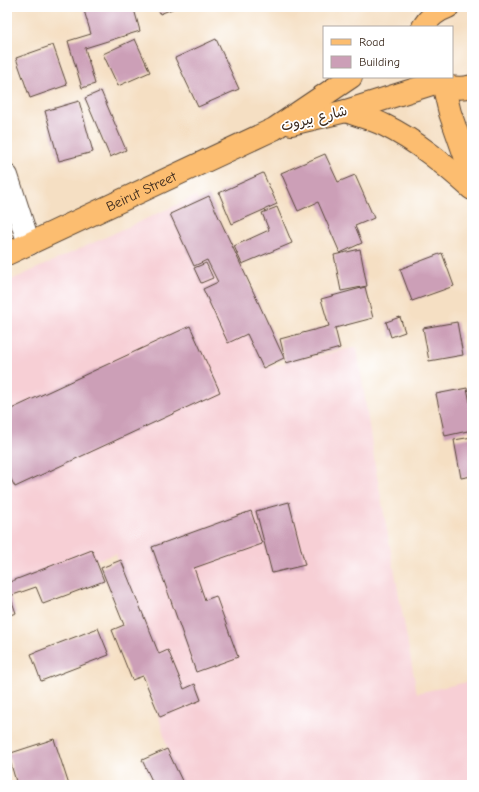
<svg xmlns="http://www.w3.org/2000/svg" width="479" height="792" font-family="'Comic Neue','Playpen Sans Arabic',sans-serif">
<rect width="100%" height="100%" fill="#fff"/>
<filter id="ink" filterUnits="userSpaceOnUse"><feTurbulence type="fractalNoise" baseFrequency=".025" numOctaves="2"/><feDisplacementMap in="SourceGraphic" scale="8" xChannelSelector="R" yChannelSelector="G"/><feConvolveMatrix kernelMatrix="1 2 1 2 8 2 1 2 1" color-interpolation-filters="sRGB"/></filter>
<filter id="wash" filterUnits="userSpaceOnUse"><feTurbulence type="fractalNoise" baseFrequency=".012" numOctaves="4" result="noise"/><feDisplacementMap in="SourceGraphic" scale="16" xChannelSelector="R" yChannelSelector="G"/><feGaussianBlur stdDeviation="0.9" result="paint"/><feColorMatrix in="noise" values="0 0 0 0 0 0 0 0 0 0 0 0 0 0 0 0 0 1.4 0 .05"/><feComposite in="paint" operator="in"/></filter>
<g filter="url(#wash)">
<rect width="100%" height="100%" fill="#f5dfc3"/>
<!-- built -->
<path fill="#f7cfd5" d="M196,196L263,368L357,347L375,465L417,693L472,681V785H177L116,554L7,587V282Z"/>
<g id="blocks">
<!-- building -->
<path fill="#cc9fb7" d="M83,7H140L134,9L140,31L85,48L95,84L82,88L68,41L91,34Z
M157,7H177L160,14Z
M135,39L150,72L118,86L103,54Z
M216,39L239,89L198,107L175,58Z
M53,45L67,85L30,98L16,58Z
M101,91L126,150L110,157L85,98Z
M79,101L93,152L59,161L45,111Z
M325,154L338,182L355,175L374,218L355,226L362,243L340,253L318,202L298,211L281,173Z
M263,173L277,204L232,224L219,193Z
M209,196L284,358L263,368L247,334L228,343L203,289L218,282L207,260L194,266L170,214Z
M277,207L292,243L242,264L234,246L269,230L262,213Z
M360,249L367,286L341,291L334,255Z
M442,253L454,286L412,301L400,269Z
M206,263L213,278L201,283L194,268Z
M365,287L373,318L335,328L340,348L286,363L280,339L329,326L321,299Z
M400,317L405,332L391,337L386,322Z
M457,322L463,355L429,361L423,328Z
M190,326L220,392L15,487L7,471V411Z
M467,388L472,412V430L445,436L436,394Z
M472,437V476L461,478L454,440Z
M289,502L305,565L272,573L256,511Z
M251,511L262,544L194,568L205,600L216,596L238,657L196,672L152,547Z
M92,550L104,581L43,604L36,587L10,596L16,613L7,616V583Z
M121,560L159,654L168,650L184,689L195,684L201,700L160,717L143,676L132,680L112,630L124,625L101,568Z
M98,628L109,655L41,681L31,654Z
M54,739L69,785H17L8,754Z
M167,749L184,785H154L142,760Z"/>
</g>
</g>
<g filter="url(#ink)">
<use href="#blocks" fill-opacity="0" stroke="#574537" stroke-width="1"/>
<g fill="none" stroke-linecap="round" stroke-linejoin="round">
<!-- minor casing -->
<g stroke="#574537" stroke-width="24">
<path id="minor" d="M7,176L29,244"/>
</g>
<!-- major casing -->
<g stroke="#574537" stroke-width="24">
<g id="major">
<path d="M423,27C429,17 437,11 448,7"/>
<path d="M433,78C444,87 458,90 472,86"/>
<path d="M443,84L450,113L472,176"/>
<path d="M346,111C359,116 372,119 384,125C417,141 445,165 472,189"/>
<path d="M291,124L346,111L438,82"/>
<path id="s1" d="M7,254L274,129L351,77"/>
</g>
</g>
<!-- minor -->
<use href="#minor" stroke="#fff" stroke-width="22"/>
<!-- major -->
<use href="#major" stroke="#fcbd6f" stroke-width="22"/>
</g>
</g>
<g text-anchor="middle" stroke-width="3.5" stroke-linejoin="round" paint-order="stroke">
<!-- street labels -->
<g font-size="14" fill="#3b2a1e" stroke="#fff">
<text transform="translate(314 118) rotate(-14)" y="5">شارع بيروت</text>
<text dy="5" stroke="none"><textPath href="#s1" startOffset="148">Beirut Street</textPath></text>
</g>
</g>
<!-- margin -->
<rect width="479" height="792" fill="none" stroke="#fff" stroke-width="24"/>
<!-- legend -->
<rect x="323" y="26" width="130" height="52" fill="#ffffff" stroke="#b1aaa5"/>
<rect x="331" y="39" width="20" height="6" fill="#fcbd6f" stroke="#b1aaa5"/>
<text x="359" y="46" font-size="12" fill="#3b2a1e">Road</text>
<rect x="331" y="56" width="20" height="12" fill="#cc9fb7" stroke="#b1aaa5"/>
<text x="359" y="66" font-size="12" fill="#3b2a1e">Building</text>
</svg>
